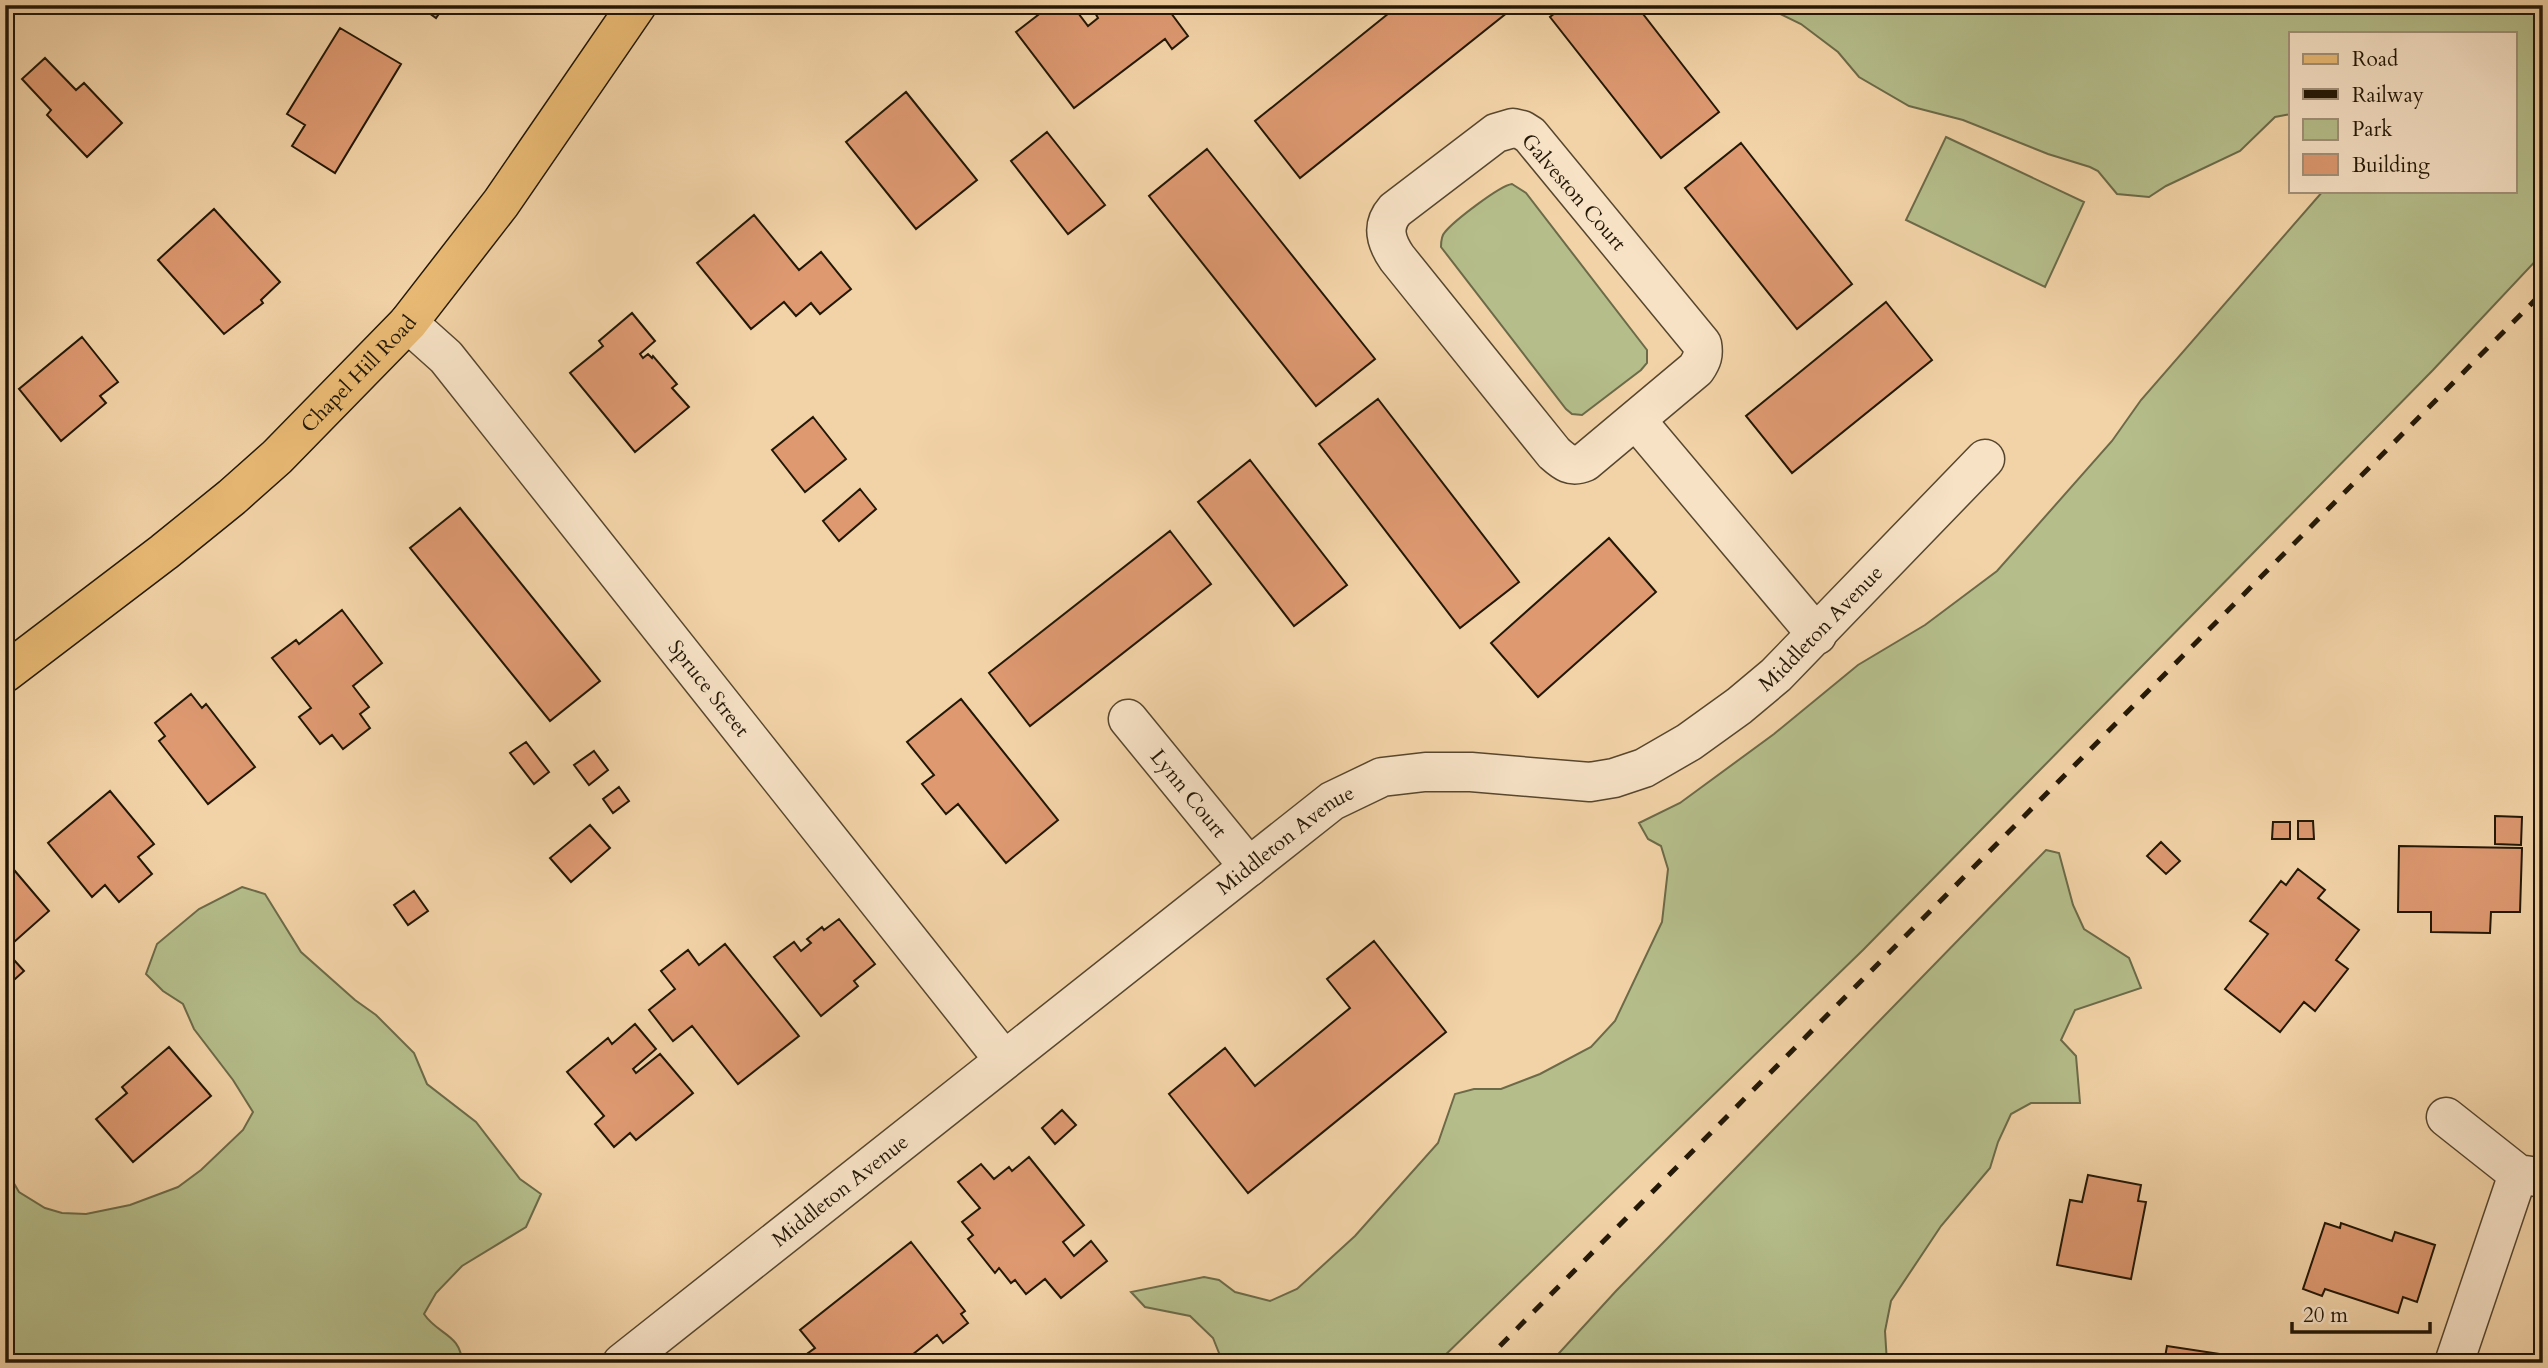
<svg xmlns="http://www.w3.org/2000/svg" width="2548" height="1368" font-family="Cardo,serif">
<rect width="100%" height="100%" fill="#f2d3a7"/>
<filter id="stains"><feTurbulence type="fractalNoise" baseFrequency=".00286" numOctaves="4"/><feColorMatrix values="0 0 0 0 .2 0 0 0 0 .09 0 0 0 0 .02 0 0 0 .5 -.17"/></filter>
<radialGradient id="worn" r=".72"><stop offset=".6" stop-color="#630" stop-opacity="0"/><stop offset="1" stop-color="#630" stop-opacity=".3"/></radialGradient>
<!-- green -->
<path fill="#b5be8b" stroke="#6c6a48" stroke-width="2" d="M1762,5H2543V253L2433,370L1863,950L1437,1363H1223L1213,1338L1190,1316L1145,1307L1131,1292L1204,1277L1219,1280L1235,1292L1270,1301L1297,1289L1355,1236L1438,1143L1455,1094L1474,1089H1501L1540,1074L1591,1047L1615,1021L1662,922L1668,869L1661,846L1648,839L1639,823L1680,803L1774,734L1858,665L1925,625L1997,571L2112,441L2141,400L2323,191H2515V33H2291V114L2275,117L2240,151L2166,186L2149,197L2117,194L2098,171L2090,167L2048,154L1963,120L1909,106L1859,77L1838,52L1801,24Z
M1946,137L2084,202L2045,287L1906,220Z
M1512,184L1526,193L1647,350V363L1641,370L1582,415L1572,414L1566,409L1441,247C1441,242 1441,236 1445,232C1454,221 1499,186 1512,184Z
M2046,850L2059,853L2073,905L2084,929L2129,958L2141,988L2075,1010L2061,1040L2076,1056L2080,1103H2031L2011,1114L1998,1142L1990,1168L1941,1226L1891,1301L1885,1331L1887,1363H1550L1616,1291Z
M242,887L265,894L301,952L355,1000L376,1015L414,1053L427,1084L476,1122L520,1179L541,1194L526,1227L462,1266L436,1293L424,1314C438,1335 461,1334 462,1363H145L115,1360L112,1363H5V1168L19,1192L45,1208L62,1213L86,1214L130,1205L178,1187L201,1170L243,1130L253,1112L233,1080L194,1029L183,1004L163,991L146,974L157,944L199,909Z"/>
<!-- building -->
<path fill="#de9971" stroke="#231706" stroke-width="2" d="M418,5H445L436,18Z
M1051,5H1072L1088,26L1098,18L1094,11L1102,5H1165L1188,36L1172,49L1165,39L1074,108L1016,32Z
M1399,5H1503L1508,12L1300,178L1255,121Z
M1565,5H1636L1719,112L1661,158L1550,17Z
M340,28L401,64L335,173L292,146L305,125L287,114Z
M45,58L76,90L84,83L122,123L87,157L47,115L51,110L22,79Z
M906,92L977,180L916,229L846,142Z
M1047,132L1105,205L1068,234L1011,161Z
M1741,143L1852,284L1797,329L1685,188Z
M1207,149L1375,359L1316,406L1149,196Z
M214,209L280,282L261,300L263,303L224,334L158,260Z
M5,215L13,223L5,231Z
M754,215L799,270L821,252L851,289L820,314L811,303L796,316L784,302L751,329L697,263Z
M1886,302L1932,360L1792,473L1746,416Z
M632,313L655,341L640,354L643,358L648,354L652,358L653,356L677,384L672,388L689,407L635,452L570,373L603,346L599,341Z
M82,337L118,382L100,396L106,403L61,441L19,389Z
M1378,399L1519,582L1460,628L1319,444Z
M813,417L846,459L805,492L772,450Z
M1250,460L1347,585L1294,626L1198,502Z
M860,489L876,509L839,541L823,521Z
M460,508L600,681L550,721L410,548Z
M1170,531L1211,584L1030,726L989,673Z
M1609,538L1656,592L1538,697L1491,643Z
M342,610L382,663L353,686L369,707L360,714L370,728L343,749L332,735L320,744L299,717L311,708L272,658L296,640L299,644Z
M191,694L202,708L206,704L255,767L208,804L159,741L165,736L155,723Z
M961,699L1058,820L1006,863L958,804L946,814L922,784L934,775L907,742Z
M526,742L549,772L534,784L510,753Z
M594,751L608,770L589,785L574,765Z
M619,787L629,801L613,813L603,799Z
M110,791L154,844L138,857L152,874L119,902L105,885L92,897L48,843Z
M2495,816L2522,817L2521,845L2495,844Z
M2298,821H2313L2314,839H2298Z
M2273,822H2290V839H2272Z
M590,825L610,848L571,882L550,858Z
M2161,842L2180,861L2166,874L2147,856Z
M2399,846L2522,848L2520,912H2491L2490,933L2431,932V912H2398Z
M9,864L49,911L5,950V867Z
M2298,869L2325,890L2318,898L2359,930L2336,960L2348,969L2315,1011L2304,1002L2280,1032L2225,989L2268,934L2250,921L2281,881L2286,885Z
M414,891L428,911L408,925L394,905Z
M839,919L875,964L854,981L858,986L821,1016L774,957L794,942L801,951L811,943L807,939L822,927L824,930Z
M1374,941L1446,1032L1248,1193L1169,1094L1225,1048L1255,1086L1350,1008L1327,979Z
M725,944L799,1036L738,1084L692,1026L673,1041L649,1010L675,989L661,971L688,950L699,965Z
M5,950L24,971L5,988Z
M635,1024L656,1049L633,1069L636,1073L660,1054L693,1093L636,1140L630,1133L614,1147L595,1124L604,1116L567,1072L608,1038L612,1044Z
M169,1047L211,1096L133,1162L96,1119L127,1093L122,1087Z
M1062,1110L1076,1125L1055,1144L1042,1128Z
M1029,1157L1084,1225L1063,1242L1074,1256L1091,1241L1107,1261L1061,1298L1045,1279L1026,1294L1015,1280L1011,1283L999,1268L995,1273L968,1239L973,1235L962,1222L980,1208L958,1182L981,1164L994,1179L1009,1167L1012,1171Z
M2088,1175L2141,1185L2138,1201L2146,1202L2131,1279L2057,1265L2070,1200L2082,1202Z
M2325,1223L2340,1228L2341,1223L2392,1241L2395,1232L2435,1245L2417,1302L2403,1297L2398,1313L2325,1289L2322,1296L2303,1289Z
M911,1242L965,1311L961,1314L968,1323L943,1343L937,1335L902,1363H810L804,1356L815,1348L800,1330Z
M2167,1346L2279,1363H2164Z"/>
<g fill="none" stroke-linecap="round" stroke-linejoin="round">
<!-- minor casing -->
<g stroke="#57462e" stroke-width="41">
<g id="minor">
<path d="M1513,128L1522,130L1530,135L1702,344C1704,355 1702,360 1696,369L1585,462C1571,468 1564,462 1554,453L1397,258C1386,242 1381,226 1395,210L1496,133Z"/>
<path id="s1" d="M408,323L446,357L1004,1060"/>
<path d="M1636,420L1817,635"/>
<path id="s2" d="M1128,719L1249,867"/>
<path d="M2446,1117L2518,1174L2543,1178"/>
<path id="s3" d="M622,1363L1332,801L1382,777L1425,772H1471L1590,782L1614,778L1644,768L1689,742L1739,706L1776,675L1985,459"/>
<path d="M2454,1363L2518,1174"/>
</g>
</g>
<!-- major casing -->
<g stroke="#231706" stroke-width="41">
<g id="major">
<path id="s4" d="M5,673L164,552L232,497L277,457L408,323L501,203L637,5"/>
</g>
</g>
<!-- minor -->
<use href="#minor" stroke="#f7e2c6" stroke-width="38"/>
<!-- major -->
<use href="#major" stroke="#e9ba74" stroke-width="38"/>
<!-- rail -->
<path stroke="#231706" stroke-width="5" stroke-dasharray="12 12" stroke-linecap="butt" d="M1483,1363L2543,292"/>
</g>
<g text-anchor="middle" stroke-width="5" stroke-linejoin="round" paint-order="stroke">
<!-- street labels -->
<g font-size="21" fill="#231706" stroke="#f7e2c6">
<text transform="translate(1574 192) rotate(49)" y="7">Galveston Court</text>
<text dy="7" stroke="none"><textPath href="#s4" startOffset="464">Chapel Hill Road</textPath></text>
<text dy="7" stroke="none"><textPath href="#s3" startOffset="1452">Middleton Avenue</textPath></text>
<text dy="7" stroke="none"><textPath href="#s1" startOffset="474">Spruce Street</textPath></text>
<text dy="7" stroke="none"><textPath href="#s2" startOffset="96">Lynn Court</textPath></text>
<text dy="7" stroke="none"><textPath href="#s3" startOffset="845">Middleton Avenue</textPath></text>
<text dy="7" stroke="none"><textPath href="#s3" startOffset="278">Middleton Avenue</textPath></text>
</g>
</g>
<!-- margin -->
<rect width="2548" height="1368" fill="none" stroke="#f2d3a7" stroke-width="28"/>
<rect x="7" y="7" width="2534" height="1354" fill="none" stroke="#231706" stroke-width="3.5"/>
<rect x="14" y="14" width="2520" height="1340" fill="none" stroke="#231706" stroke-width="2"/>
<!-- legend -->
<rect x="2289" y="32" width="228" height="161" fill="#f7e2c6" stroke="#a29179" stroke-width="2"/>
<rect x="2303" y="54" width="35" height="10" fill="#e9ba74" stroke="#a29179" stroke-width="2"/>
<text x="2352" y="66" font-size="21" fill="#231706">Road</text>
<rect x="2303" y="89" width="35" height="10" fill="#231706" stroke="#a29179" stroke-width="2"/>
<text x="2352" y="102" font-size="21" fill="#231706">Railway</text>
<rect x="2303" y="119" width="35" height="21" fill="#b5be8b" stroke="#a29179" stroke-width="2"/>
<text x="2352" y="136" font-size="21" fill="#231706">Park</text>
<rect x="2303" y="154" width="35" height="21" fill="#de9971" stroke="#a29179" stroke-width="2"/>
<text x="2352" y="172" font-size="21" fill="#231706">Building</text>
<!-- scale -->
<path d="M2292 1322v10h138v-10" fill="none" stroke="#231706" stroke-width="3.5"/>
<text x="2303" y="1322" font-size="21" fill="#231706" stroke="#f7e2c6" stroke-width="5" paint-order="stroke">20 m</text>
<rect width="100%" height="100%" filter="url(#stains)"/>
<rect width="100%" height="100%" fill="url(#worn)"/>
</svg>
